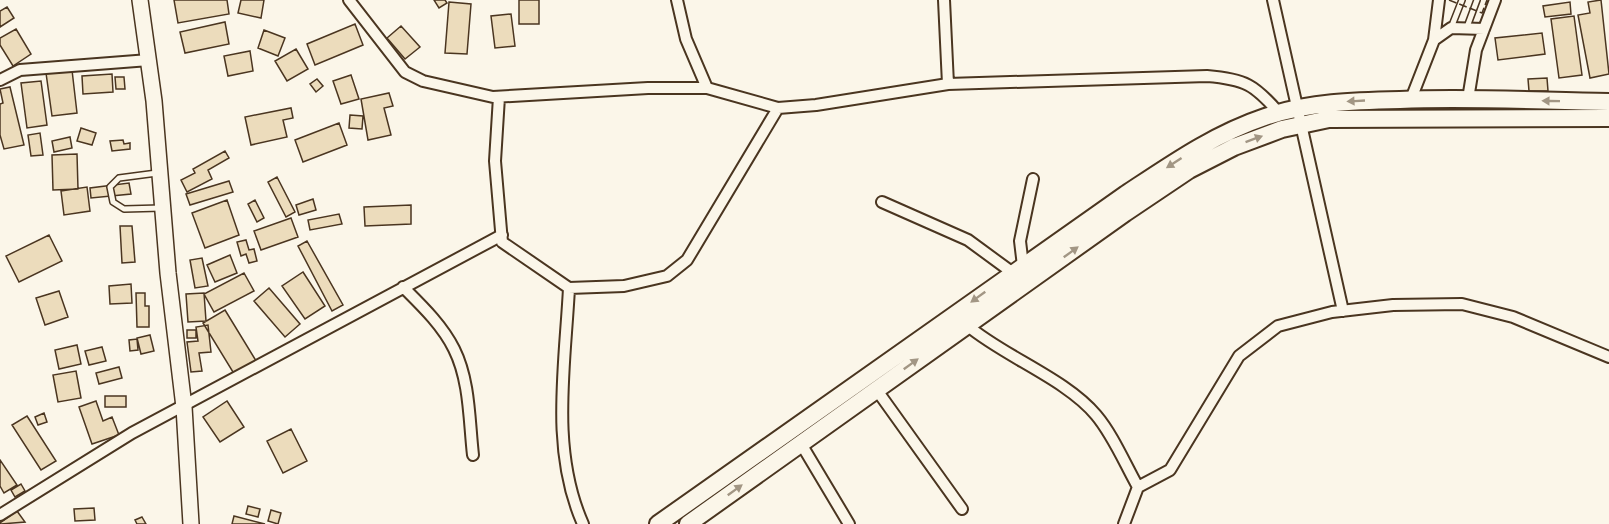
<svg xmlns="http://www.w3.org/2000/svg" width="1609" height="524" font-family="Literata,serif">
<rect width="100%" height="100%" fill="#fbf6e9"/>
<!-- building -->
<path fill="#ecdcbc" stroke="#4a3520" stroke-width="1.5" d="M174,0H227L229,14L178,23Z
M241,0H264L261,18L238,13Z
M434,0H445L447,3L439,8Z
M519,0H539V24H519Z
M1601,0L1609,74L1590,78L1578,15L1590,13L1588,2Z
M449,2L471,4L467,54L445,53Z
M1570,2L1571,14L1545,17L1543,6Z
M7,7L14,18L0,27V11Z
M511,14L515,46L495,48L491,16Z
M1574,16L1582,75L1559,78L1551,19Z
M225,22L229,44L185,53L180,32Z
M355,24L363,45L315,65L307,44Z
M401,26L420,47L405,59L387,38Z
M16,29L31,54L13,66L0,45V38Z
M264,30L285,38L278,56L258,48Z
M1542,33L1545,54L1498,60L1495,38Z
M296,49L308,69L287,81L275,61Z
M250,51L253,71L228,76L224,56Z
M72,70L77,113L52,116L46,73Z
M112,74L113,92L83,94L82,76Z
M351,75L359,99L341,104L333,81Z
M115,77H124L125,89H116Z
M1547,78L1548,91H1529L1528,79Z
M317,79L323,86L316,92L310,84Z
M41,81L47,125L27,128L21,83Z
M10,87L24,145L4,149L0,135V104L3,103L0,89Z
M389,93L393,106L384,108L391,135L368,140L361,99Z
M291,108L293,118L283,120L287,137L251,145L245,117Z
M350,115L363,116L362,129L349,128Z
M339,123L347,145L303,162L295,140Z
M81,128L96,133L92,145L77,141Z
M40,133L43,155L31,156L28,135Z
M70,137L72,148L54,152L52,141Z
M123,140L124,144L130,143V149L112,151L110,141Z
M225,151L229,158L208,170L212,179L187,192L181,180L195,173L193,169Z
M77,154L78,189L53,190L52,155Z
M277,177L295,212L286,217L268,182Z
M229,181L233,192L190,205L186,194Z
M129,183L131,194L91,198L90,188Z
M87,187L90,211L64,215L61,191Z
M313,199L316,210L299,215L296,205Z
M227,200L239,235L205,248L192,213Z
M255,200L264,218L257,222L248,204Z
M411,205V224L365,226L364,207Z
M339,214L342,224L310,230L308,220Z
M291,218L298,237L261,250L254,231Z
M120,226H132L135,262L122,263Z
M49,235L62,261L19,282L6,256Z
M246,240L249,250L254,249L257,261L249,263L246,254L241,256L237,242Z
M307,241L343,305L332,311L298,246Z
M230,255L237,273L215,282L207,265Z
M202,258L208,286L195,288L190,260Z
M303,272L325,306L305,319L282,286Z
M244,273L254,291L214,312L204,294Z
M131,284L132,303L110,304L109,286Z
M269,288L300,324L285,337L254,301Z
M59,291L68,317L45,325L36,298Z
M136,293H145V306H149V327H137Z
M204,293L206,321L188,322L186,294Z
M225,310L258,364L236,377L203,323Z
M208,325L211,352L199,353L202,371L191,372L187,342L198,341L196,327Z
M187,330H196V338H187Z
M150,335L154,351L141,354L137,338Z
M137,339L138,350L130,351L129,340Z
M77,345L81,364L59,369L55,350Z
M102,347L106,361L89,365L85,351Z
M119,367L122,378L99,384L96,373Z
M76,371L81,398L58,402L53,375Z
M105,396H126V407H105Z
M96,401L103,421L112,417L119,435L92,444L79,407Z
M227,401L244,427L220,442L203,417Z
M44,413L47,422L38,425L35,417Z
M27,416L56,461L41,470L12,425Z
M291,429L307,461L283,473L267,441Z
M0,460L17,485L4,493L0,486Z
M21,484L25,491L15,497L11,490Z
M248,506L260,509L258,517L246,514Z
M94,508L95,520L75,521L74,509Z
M271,510L281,513L278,524L268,521Z
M17,511L25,522L1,524L0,523Z
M234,516L265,524H232Z
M142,517L146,524H137L135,520Z"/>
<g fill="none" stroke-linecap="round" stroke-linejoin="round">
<!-- lane casing -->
<g stroke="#4a3520" stroke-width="8">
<path id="lane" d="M1467,27L1477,0
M1451,28L1462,0
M157,173L119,178L110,187L113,202L124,209L161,208"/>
</g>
<!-- street casing -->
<g stroke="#4a3520" stroke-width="14">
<path id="street" d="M349,0L405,72L423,81L493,97L648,88H707L778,108L816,105L948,84L1207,76C1245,79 1255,85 1279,113
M677,0L686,39L707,88
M944,0L948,84
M1273,0L1343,311
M1434,40L1451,28L1484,29
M0,80L20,70L149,60
M499,97L495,161L502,242L569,288L624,286L667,276L687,260L778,108
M1411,99L1434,40L1439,0
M1468,99L1476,50L1495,0
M882,202L968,240L1013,273
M1023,266L1020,241L1033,179
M403,287C422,306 442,325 454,349C470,381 469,420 473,455
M569,288C565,367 550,450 583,524
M968,326C1005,357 1066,379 1096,415C1113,435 1125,464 1138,487L1124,524
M876,389L962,509
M800,442L849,524
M1138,487L1170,470L1239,356L1278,326L1332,312L1393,305L1462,304L1513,317L1609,357
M0,515L132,433L502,235"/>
</g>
<!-- secondary casing -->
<g stroke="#4a3520" stroke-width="18">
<path id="secondary" d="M140,0L154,101L168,273L184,407L191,524"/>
</g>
<!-- primary casing -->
<g stroke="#4a3520" stroke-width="20">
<path id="primary" d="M658,524L1126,194C1170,165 1214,134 1265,117C1309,102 1354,101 1400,100C1469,97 1539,101 1609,102
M688,524L1125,213L1189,170L1234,147L1282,129L1329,119L1609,118"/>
</g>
<!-- lane -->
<use href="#lane" stroke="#fbf6e9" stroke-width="5"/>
<!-- street -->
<use href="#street" stroke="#fbf6e9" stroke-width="10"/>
<!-- secondary -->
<use href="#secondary" stroke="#fbf6e9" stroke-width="15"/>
<!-- primary -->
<use href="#primary" stroke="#fbf6e9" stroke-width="16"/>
<!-- fence -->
<path stroke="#4a3520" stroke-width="1.5" stroke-dasharray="8 3" stroke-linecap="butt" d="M1449,0L1482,13L1487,0"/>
</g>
<!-- one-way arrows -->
<defs><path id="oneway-solid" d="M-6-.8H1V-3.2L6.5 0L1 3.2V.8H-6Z" transform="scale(1.5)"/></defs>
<g fill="#a29684">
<use href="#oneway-solid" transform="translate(1356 101) rotate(177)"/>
<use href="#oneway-solid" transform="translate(1551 101) rotate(-179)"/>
<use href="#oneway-solid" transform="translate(1254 139) rotate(-20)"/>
<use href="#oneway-solid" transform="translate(1174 163) rotate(147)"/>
<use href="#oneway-solid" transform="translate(1071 252) rotate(-36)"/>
<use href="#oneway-solid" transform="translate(978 297) rotate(144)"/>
<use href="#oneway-solid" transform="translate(911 364) rotate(-36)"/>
<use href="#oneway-solid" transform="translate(735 490) rotate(-36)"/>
</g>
</svg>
